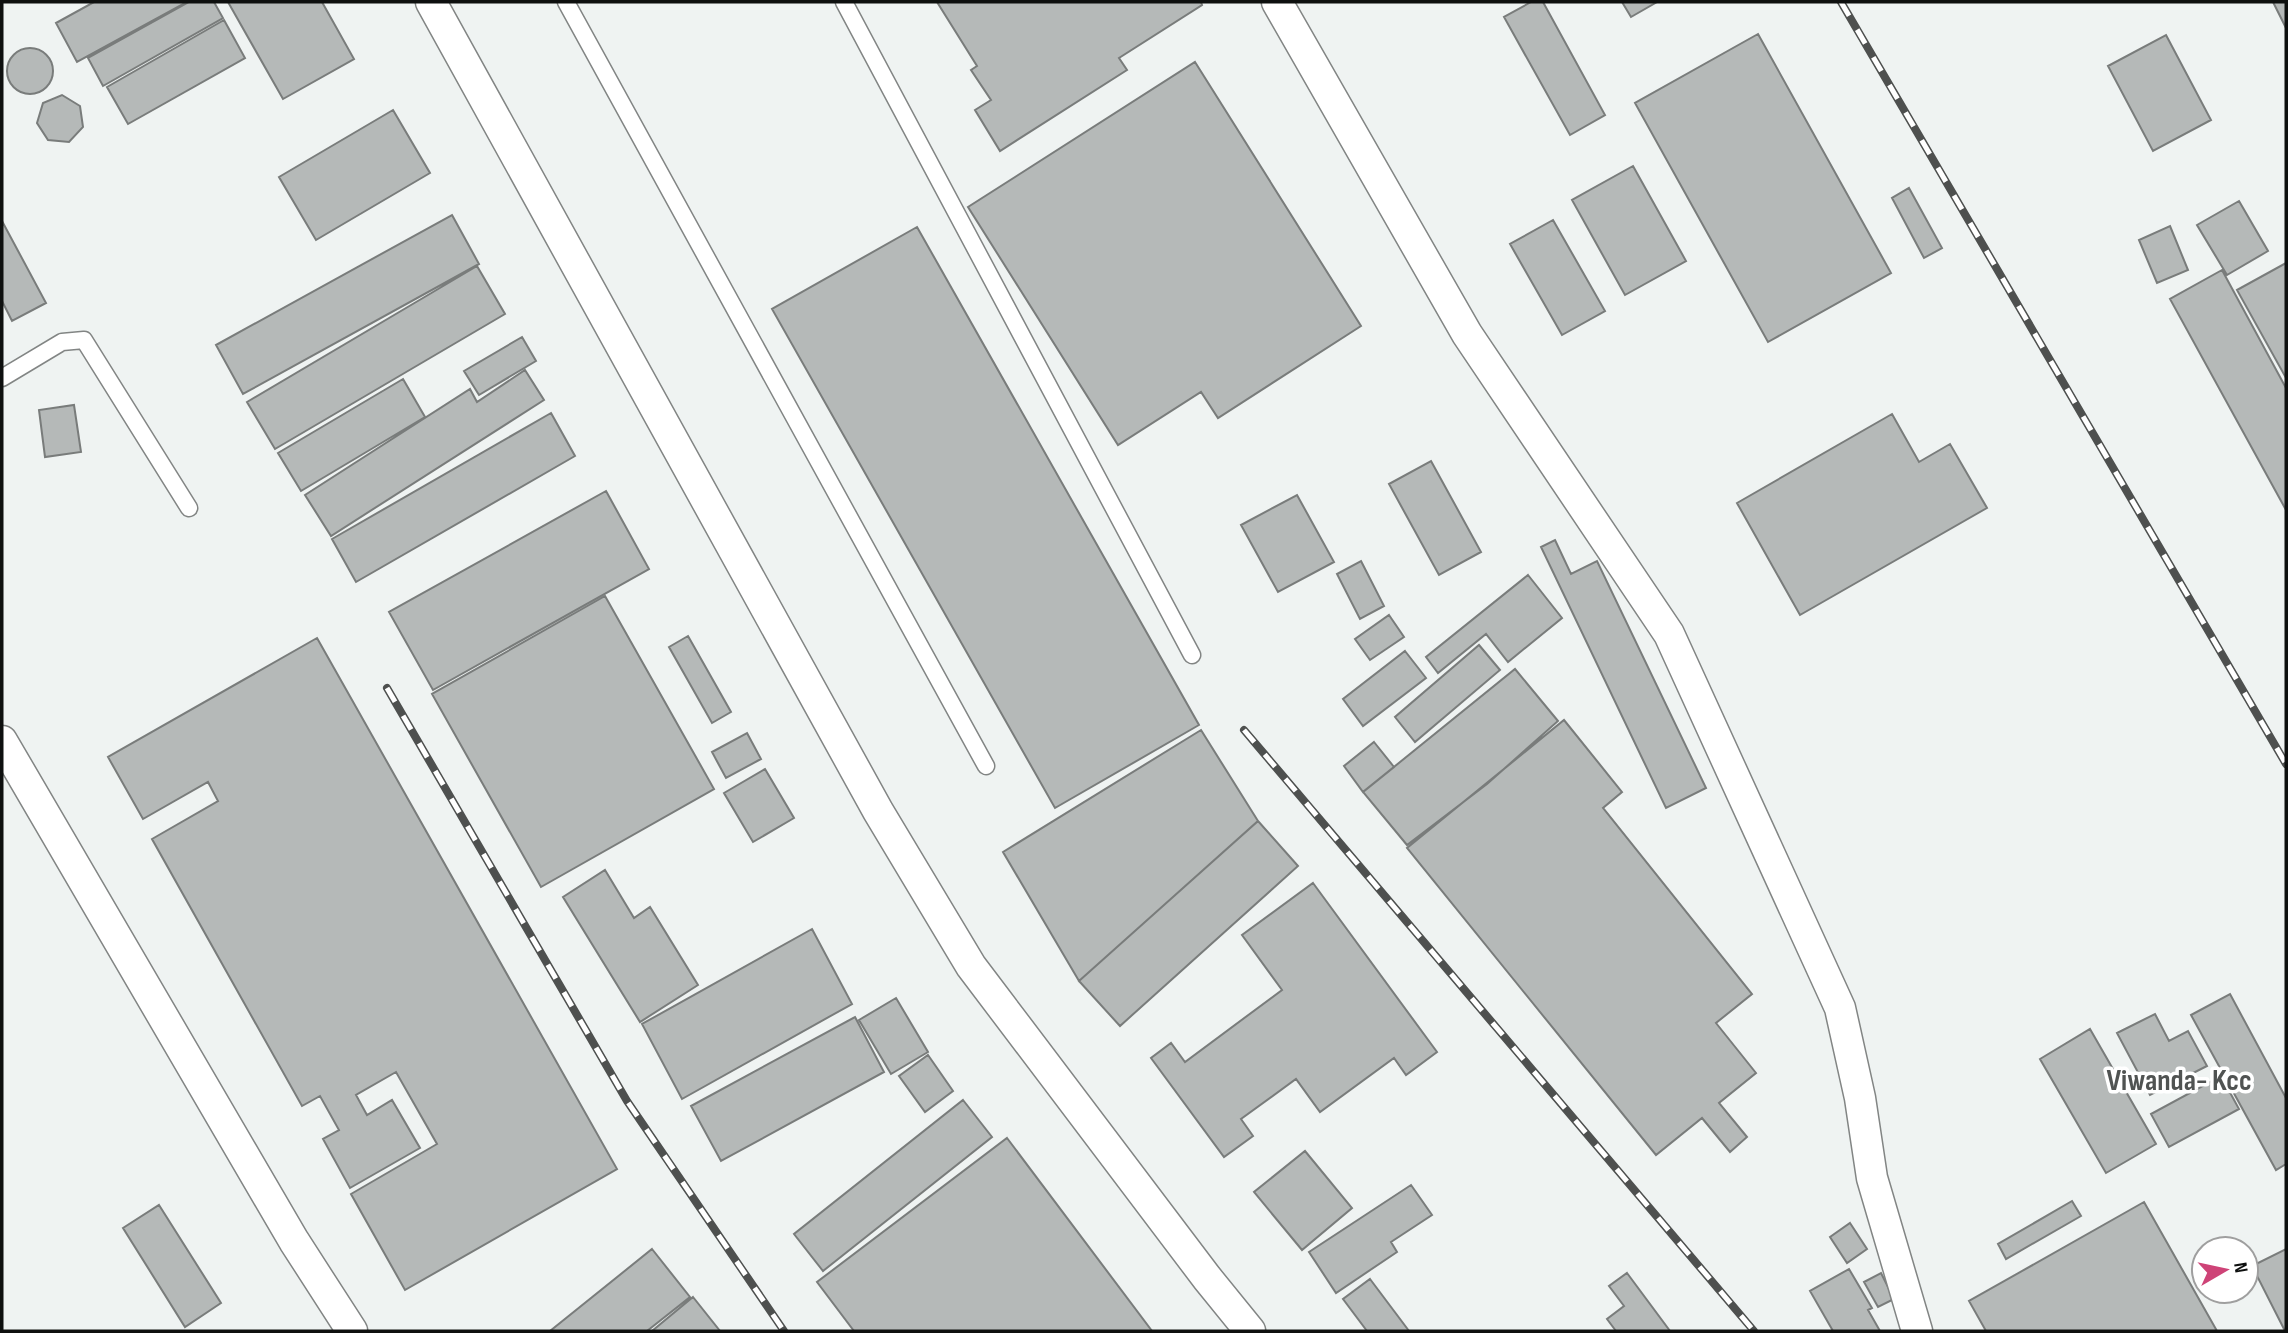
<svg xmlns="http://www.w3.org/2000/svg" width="2288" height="1333" font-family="'Sofia Sans Condensed',sans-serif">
<rect width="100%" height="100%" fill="#eff3f2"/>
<!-- building -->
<path fill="#b5b9b8" stroke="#797c7b" stroke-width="2" d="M94,2H187L77,62L56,23Z
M189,2H214L223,18L103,86L88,58Z
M228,2H322L354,59L283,99Z
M937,2H1201L1202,5L1119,58L1127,70L1000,151L975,110L991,100L971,70L977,66Z
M1531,2H1543L1605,115L1570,135L1504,17Z
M1622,2H1657L1631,17Z
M2273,2H2286V28Z
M224,20L245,58L128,124L107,87Z
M1758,34L1891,273L1768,342L1635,103Z
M2166,35L2211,120L2153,151L2108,66Z
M7 71a23 23 0 1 1 46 0a23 23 0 1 1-46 0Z
M1195,62L1361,326L1218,418L1201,392L1118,445L968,207Z
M62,95L80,106L83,127L69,142L48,140L37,123L43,103Z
M393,110L430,173L316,240L279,177Z
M1633,166L1686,261L1625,295L1572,200Z
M1909,188L1942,248L1924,258L1892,198Z
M2239,201L2268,251L2227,275L2197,225Z
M452,215L479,264L243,394L216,345Z
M1553,220L1605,311L1562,335L1510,244Z
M2,221L46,303L12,321L2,301Z
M2170,226L2188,270L2157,283L2139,240Z
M917,227L1199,725L1055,808L772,309Z
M2286,263V378L2237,290Z
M477,266L505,314L275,449L247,402Z
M2222,270L2286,388V510L2170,299Z
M522,337L536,361L479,395L464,371Z
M525,370L544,400L331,536L305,495L470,389L477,402Z
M403,379L425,417L301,491L278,453Z
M74,405L81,452L45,457L39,410Z
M551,413L575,456L356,582L332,539Z
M1892,414L1919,462L1950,444L1987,508L1800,615L1737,503Z
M1431,461L1481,552L1439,575L1389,484Z
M606,491L649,569L433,690L389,612Z
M1297,495L1334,562L1278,592L1241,525Z
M1555,540L1571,574L1597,561L1706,788L1666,808L1541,547Z
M1361,561L1384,606L1360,619L1337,574Z
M1528,575L1562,618L1508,662L1486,634L1438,673L1426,657Z
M605,596L714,789L541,887L432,694Z
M1389,615L1404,637L1370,660L1355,639Z
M688,636L731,712L712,723L669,647Z
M317,638L617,1169L405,1290L351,1194L437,1144L396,1072L356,1095L367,1115L392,1100L420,1148L350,1188L323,1139L339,1130L320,1096L302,1106L152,839L218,801L208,782L143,819L108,757Z
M1479,645L1500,670L1415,742L1395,717Z
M1405,651L1426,678L1363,726L1343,699Z
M1515,669L1558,721L1487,784L1407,845L1363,792Z
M1564,720L1622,792L1603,808L1752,994L1716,1023L1756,1073L1719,1103L1747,1137L1730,1152L1702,1118L1656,1155L1407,848Z
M1201,730L1258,821L1079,981L1003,852Z
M747,733L761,759L726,778L712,752Z
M1374,742L1394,767L1363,792L1344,766Z
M765,769L794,818L753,842L724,793Z
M1258,821L1298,866L1120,1026L1079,981Z
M605,870L634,918L650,907L698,985L640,1022L563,897Z
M1313,883L1437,1052L1406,1075L1394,1058L1320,1112L1296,1079L1241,1119L1253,1136L1224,1157L1151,1058L1171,1043L1185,1062L1282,990L1242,935Z
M812,929L852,1004L682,1099L642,1024Z
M2230,994L2286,1098V1164L2276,1170L2191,1015Z
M896,998L928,1052L891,1074L859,1020Z
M2155,1014L2169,1041L2188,1031L2207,1066L2150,1095L2117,1033Z
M855,1017L884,1072L721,1161L691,1106Z
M2090,1029L2156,1144L2106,1173L2040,1059Z
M928,1055L953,1091L925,1112L899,1076Z
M2221,1076L2239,1109L2169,1147L2151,1114Z
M963,1100L992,1137L823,1271L794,1234Z
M1007,1138L1152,1331H854L817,1282Z
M1305,1151L1352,1208L1302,1250L1254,1192Z
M1411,1185L1432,1215L1391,1242L1397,1252L1336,1293L1309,1252Z
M2072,1201L2081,1216L2006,1259L1998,1244Z
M2144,1202L2217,1331H1986L1969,1301Z
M159,1205L221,1303L185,1327L123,1228Z
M1850,1223L1867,1249L1847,1263L1830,1237Z
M652,1249L690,1297L647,1331H550Z
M2286,1249V1331H2285L2252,1266Z
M1849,1269L1872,1308L1868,1310L1880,1331H1833L1810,1291Z
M1627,1273L1670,1331H1616L1607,1319L1624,1306L1609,1286Z
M1881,1273L1894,1299L1878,1307L1864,1282Z
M1370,1279L1409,1331H1367L1343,1299Z
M693,1297L720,1331H652Z"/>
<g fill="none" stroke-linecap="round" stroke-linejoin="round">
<!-- lane casing -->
<g stroke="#828584" stroke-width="19">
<path id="lane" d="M566,2L986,766
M844,2L1192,655
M2,378L62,342L84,340L189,508"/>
</g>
<!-- street casing -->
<g stroke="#828584" stroke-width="33">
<path id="street" d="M431,2L878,811L971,966L1207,1278L1250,1331
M1277,2L1467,334L1669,634L1840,1008L1860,1098L1872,1178L1917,1331
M2,741L294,1241L352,1331"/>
</g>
<!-- lane -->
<use href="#lane" stroke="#fff" stroke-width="16"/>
<!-- street -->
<use href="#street" stroke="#fff" stroke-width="30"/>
<!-- rail casing -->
<g stroke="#4e504f" stroke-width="8">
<path id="rail" d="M1841,2L2286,764
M387,688L627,1101L784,1331
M1244,730L1754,1331"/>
</g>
<!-- rail -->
<use href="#rail" stroke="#fff" stroke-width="5" stroke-dasharray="16" stroke-linecap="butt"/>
</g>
<g text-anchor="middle" stroke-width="7" stroke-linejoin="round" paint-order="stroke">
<!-- quarter labels -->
<g font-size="30" font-weight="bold" fill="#505352" stroke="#fff">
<text x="2179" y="1090">Viwanda- Kcc</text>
</g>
</g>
<!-- border -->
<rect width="2288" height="1333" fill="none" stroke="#0e100f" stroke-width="7"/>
<!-- north arrow -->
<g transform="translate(2225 1270) rotate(81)"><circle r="33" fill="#ffffff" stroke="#9f9f9f" stroke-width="2"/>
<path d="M0-5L12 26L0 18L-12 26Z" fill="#ce4377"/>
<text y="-10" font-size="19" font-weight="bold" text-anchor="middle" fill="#0e100f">N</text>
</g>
</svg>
